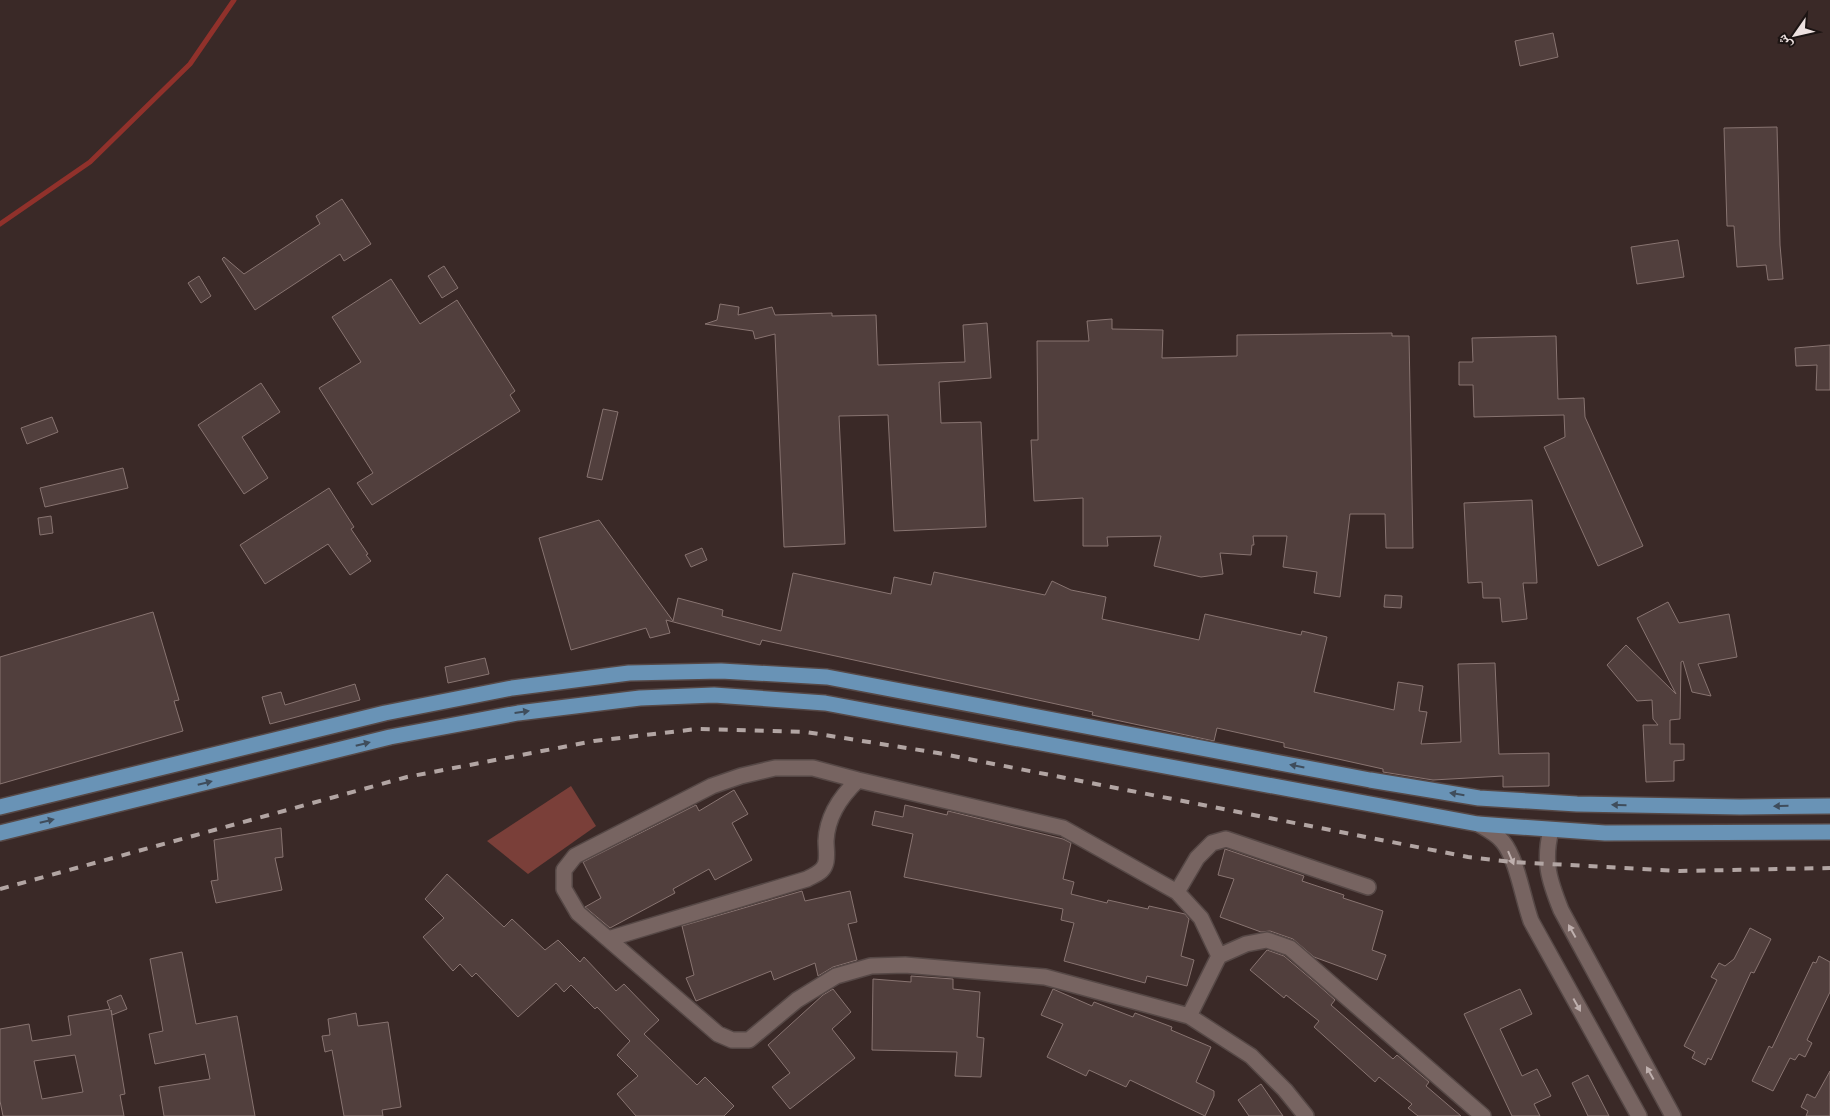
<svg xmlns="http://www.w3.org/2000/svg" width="1830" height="1116" font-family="Signika,'Noto Naskh Arabic',sans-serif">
<rect width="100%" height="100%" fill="#3a2927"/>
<!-- green -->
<path fill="#7a3f39" d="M571,786L596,826L528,874L487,841Z"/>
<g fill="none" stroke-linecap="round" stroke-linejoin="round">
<!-- stream -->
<path stroke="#90312b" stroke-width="5" d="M0,224L90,162L190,64L234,0"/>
</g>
<!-- building -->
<path fill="#513f3d" stroke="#887471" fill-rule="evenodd" d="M1553,33L1558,57L1520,66L1515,41Z
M1777,127L1780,245L1783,279L1768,280L1766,265L1737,267L1734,226H1727L1724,128Z
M342,199L371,244L344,261L340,254L255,310L222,259L224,257L244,274L320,224L316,216Z
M1678,240L1684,277L1637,284L1631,247Z
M444,266L458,288L442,298L428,276Z
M199,276L211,296L201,303L188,283Z
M391,279L420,324L457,300L515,391L510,395L520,411L372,505L357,483L373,473L319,388L361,362L332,317Z
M720,304L739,307L738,315L772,307L775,315L832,313V316L876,315L878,365L965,362L963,325L987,323L991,378L939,382L941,423L981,422L986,527L894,531L888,415L839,416L845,544L784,547L775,334L755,339L753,331L705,324L717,320Z
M1112,319V329L1163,330L1162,358L1237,356V335L1392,333V336H1409L1413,548H1386L1385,514H1350L1340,597L1314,593L1317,572L1283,567L1287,536H1253L1254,545H1252L1251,555L1220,553L1223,574L1201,577L1154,566L1161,536L1107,537L1108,546H1083V498L1034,501L1031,440H1038L1037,341H1089L1087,321Z
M1556,336L1558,399L1584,398L1585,417L1643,546L1598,566L1544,447L1565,437L1564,415L1474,417L1473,385H1459V362H1473L1472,338Z
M1830,345V390H1816L1817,365L1796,366L1795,348Z
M261,383L280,412L242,437L268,478L244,494L198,425Z
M603,409L618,412L602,480L587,477Z
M52,417L58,432L27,444L21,428Z
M123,468L128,488L45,507L40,488Z
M329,488L354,527L351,529L368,554L366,555L371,561L350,575L328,544L265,584L240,545Z
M1532,500L1537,583H1523L1527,619L1502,622L1500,598H1483L1482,582L1468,583L1464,503Z
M51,516L53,533L40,535L38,518Z
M599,520L673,621L678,598L723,610L722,616L781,631L793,573L891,594L894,577L931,585L934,572L1045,595L1052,581L1071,590L1106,597L1102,619L1199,640L1205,614L1301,635L1302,631L1327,637L1314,692L1394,710L1398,682L1423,686L1419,711L1427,712L1421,744L1461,742L1458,664L1495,663L1499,754L1549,753V786L1503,787V776L1433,780L1383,772V769L1284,747V743L1217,728L1214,741L1092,715L1093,712L762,640L760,645L666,620L670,633L650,638L646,628L571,650L539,538Z
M702,548L707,560L691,567L685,555Z
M1385,595L1402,596L1401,608L1384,607Z
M1668,602L1679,623L1729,614L1737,657L1698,664L1711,696L1692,692L1683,661L1681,662L1680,719L1670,720V744H1684V760L1674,761V781L1646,782L1643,725H1658L1653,719L1652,700L1637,701L1607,665L1626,645L1676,694L1637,618Z
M153,612L179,700L174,701L183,731L0,784V657Z
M485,658L489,674L448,683L445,667Z
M355,684L360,700L270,724L262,697L281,692L285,705Z
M734,790L748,814L732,823L752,860L715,880L709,869L673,889L675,893L610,928L585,907L601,898L583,862L696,805L699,811Z
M905,805L947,815L948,811L1063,839L1071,843L1063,879L1074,882L1071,894L1107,903L1108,900L1148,909L1149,906L1185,914L1189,919L1181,956L1194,960L1187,986L1147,976L1145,983L1064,961L1074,923L1061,920L1063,909L904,877L913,834L872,825L875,811L903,817Z
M281,828L283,857L275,858L282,890L216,903L211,881L218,880L214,840Z
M1225,849L1304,876L1302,881L1344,895L1343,898L1383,911L1372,950L1386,955L1377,980L1314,957L1293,939L1270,931L1261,932L1220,917L1234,879L1218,875Z
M447,874L504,927L512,919L545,950L558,940L580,962L584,957L616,991L624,984L659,1020L644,1034L697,1085L705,1077L734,1106L724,1116H636L617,1094L638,1076L617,1055L630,1041L597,1007L595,1009L571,985L564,992L556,983L518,1017L476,973L472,977L460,964L453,971L423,937L444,918L425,899Z
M802,891L805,901L850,891L857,922L848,924L857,960L833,967L818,976L815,963L774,980L771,971L696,1001L686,978L694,975L682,926Z
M1750,928L1771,939L1754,973L1751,972L1711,1060L1708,1058L1705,1065L1692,1058L1695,1052L1684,1046L1717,980L1711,977L1719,963L1725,966L1734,959Z
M1267,950L1284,956L1317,984L1335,1000L1331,1005L1393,1059L1397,1055L1429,1082L1426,1086L1461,1116H1418L1408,1108L1412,1104L1379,1077L1375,1082L1314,1027L1319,1021L1286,995L1284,998L1250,970Z
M182,952L196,1024L237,1016L255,1116H164L159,1087L210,1079L205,1054L155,1064L149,1034L163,1031L150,959Z
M1819,956L1830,962V992L1807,1040L1812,1043L1805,1057L1799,1054L1795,1060L1790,1058L1773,1091L1752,1081L1769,1046L1772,1048L1813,962L1816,963Z
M911,976L953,979V989L980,992L977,1037L984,1038L981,1077L955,1076L957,1052L872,1050L873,979L911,982Z
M833,989L851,1012L832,1029L855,1058L790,1109L772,1087L790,1073L768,1045L823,995Z
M1053,989L1092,1006L1094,1002L1133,1017L1135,1013L1172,1027L1171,1030L1211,1047L1196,1082L1214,1091V1096L1205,1116L1130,1080L1126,1087L1089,1070L1086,1076L1047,1057L1063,1024L1041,1015Z
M1520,989L1532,1014L1500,1029L1522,1076L1537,1069L1551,1096L1534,1104L1540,1116H1512L1464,1014Z
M121,995L127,1009L112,1015L111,1010L125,1094L120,1095L124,1116H3L0,1101V1029L29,1024L32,1041L71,1035L68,1016L110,1009L107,1001ZM75,1055L83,1092L42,1099L34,1061Z
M356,1013L358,1026L388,1022L401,1107L382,1110L383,1116H344L332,1050L325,1052L322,1036L330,1035L328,1019Z
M1830,1071V1116H1806L1808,1111L1801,1107L1807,1094L1815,1098Z
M1588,1075L1609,1116H1588L1572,1083Z
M1261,1084L1283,1116H1249L1238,1100Z"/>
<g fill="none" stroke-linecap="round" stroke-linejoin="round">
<!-- minor casing -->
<g stroke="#564846" stroke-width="18">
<path id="minor" d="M1478,824C1487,829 1497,834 1503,842C1517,859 1523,899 1531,921L1639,1116
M1551,830C1543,862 1549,880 1561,910L1673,1116
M1177,892L1197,858L1212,843L1226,839L1368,887
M608,939L807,879C814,875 822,873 825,865C828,859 826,849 826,841C827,817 841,796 858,780
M1219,956L1201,918L1177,892L1063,828L858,780L813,768H775L741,776L712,786L575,856L564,870V889L578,913L718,1034L732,1040H749L797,1000L836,976L871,966L905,965L1045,977L1189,1016L1251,1056L1285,1090L1306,1116
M1189,1016L1219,956L1246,944L1267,940L1290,948L1483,1116"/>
</g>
<!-- major casing -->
<g stroke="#564846" stroke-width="18">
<path id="major" d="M0,807L385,713L512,688L629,673L721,671L827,677L1370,780L1479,798L1577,804L1740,807L1830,806
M0,833L390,737L518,713L640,698L714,695L825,703L1478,824L1605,833L1830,832"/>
</g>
<!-- minor -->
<use href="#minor" stroke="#776461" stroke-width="15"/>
<!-- major -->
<use href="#major" stroke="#6993b6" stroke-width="15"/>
<!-- rail -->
<path stroke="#b2a5a3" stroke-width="4" stroke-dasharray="9 9" stroke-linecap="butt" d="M0,889L407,777L594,741L697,729L806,732L938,753L1468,857L1513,862L1680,871L1830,868"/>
</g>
<!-- one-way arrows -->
<defs><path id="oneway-solid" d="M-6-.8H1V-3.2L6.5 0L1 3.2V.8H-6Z" transform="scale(1.25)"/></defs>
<g fill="#3f4d5c">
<use href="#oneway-solid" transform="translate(522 712) rotate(-8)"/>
<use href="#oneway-solid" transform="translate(363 744) rotate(-14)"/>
<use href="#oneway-solid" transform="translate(1297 766) rotate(-169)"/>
<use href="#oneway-solid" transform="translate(205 783) rotate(-14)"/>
<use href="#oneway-solid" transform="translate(1457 794) rotate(-171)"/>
<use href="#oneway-solid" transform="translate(1619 805) rotate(-179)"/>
<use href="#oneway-solid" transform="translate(1781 806) rotate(179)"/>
<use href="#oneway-solid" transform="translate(47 821) rotate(-14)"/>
</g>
<g fill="#beafad">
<use href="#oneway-solid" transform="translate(1511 858) rotate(67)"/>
<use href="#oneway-solid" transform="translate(1572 931) rotate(-119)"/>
<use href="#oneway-solid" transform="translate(1577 1005) rotate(61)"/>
<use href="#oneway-solid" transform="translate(1650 1073) rotate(-119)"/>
</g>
<!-- north arrow -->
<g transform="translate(1795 35) rotate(236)" stroke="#1c1413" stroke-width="4" paint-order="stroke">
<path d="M0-4L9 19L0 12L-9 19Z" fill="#ede1e0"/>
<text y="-8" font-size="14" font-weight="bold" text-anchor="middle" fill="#ede1e0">ش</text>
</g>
</svg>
